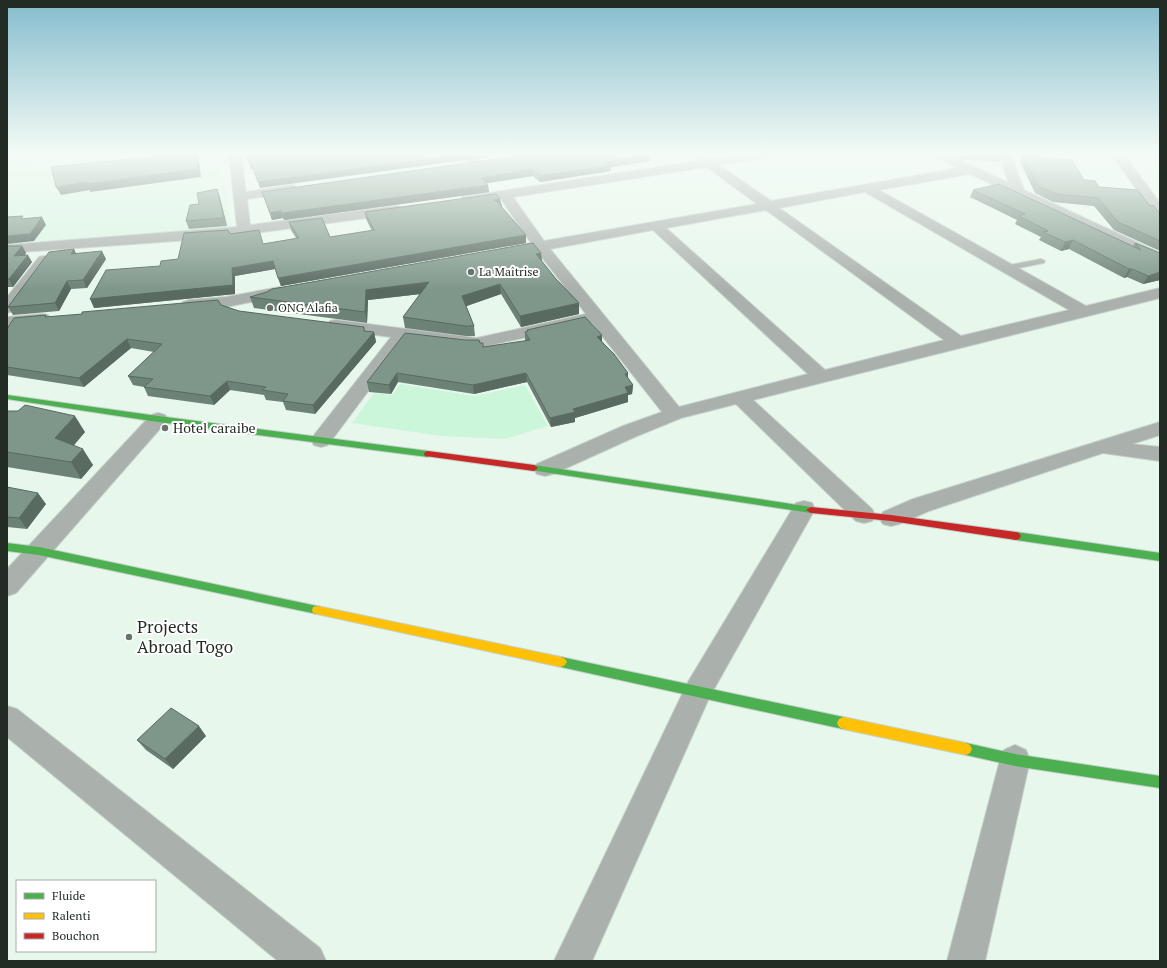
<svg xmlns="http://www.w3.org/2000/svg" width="1167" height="968" font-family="'PT Serif',serif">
<rect width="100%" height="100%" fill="#e7f7ec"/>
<!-- built -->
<path fill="#daf5e3" d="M7,155H217L233,227L226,231L7,246Z"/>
<!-- green -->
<path fill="#cbf6da" d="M7,155H102L7,166Z
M400,384L474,396L525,385L548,426L505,439L441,436L352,423L374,393L392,395Z"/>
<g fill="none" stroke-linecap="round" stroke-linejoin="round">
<!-- lane casing -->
<g stroke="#c5d1c9" stroke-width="2">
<path id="lane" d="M1041,259L1045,261L1044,263L1008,270L1004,268L1005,266Z"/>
</g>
<!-- street casing -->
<g stroke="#c5d1c9" stroke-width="2">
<path id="street" d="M229,155H241L246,192L292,185L296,186L298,189L296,192L292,193L247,199L250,225L396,206L401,207L403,210L401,213L396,214L218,238L7,253V245L237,227Z
M462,155H474L481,163L479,165H471Z
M741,155H769L767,157L763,158L719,165L771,201L959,168L936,157L934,155H949L1009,183L999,155H1011L1024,190L1160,253V263L970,174L879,190L1086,306L1160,288V298L753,400L872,509L875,515L872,521L864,523L856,521L736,404L681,418L637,436L553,474L545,476L537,474L534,469L537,464L623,426L662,412L592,323L477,348L407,339L328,445L321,447L314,445L311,440L314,435L391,337L330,329L328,325L330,321L336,320L477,338L586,314L537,251L507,256L502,255L500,252L502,249L531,243L501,199L467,204L462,203L461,200L462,197L699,161L697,159L699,157L703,156L711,159ZM707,167L757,204L544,241L513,197ZM865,192L1069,310L961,336L779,208ZM766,210L944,340L825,370L666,228ZM653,230L808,374L679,407L550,249Z
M1112,155H1124L1160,203V216L1155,215Z
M44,256L49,257L51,260L13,311L7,313V297L39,257Z
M280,287L286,289L288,292L286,295L226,307L189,310L183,308L181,305L183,302L189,300L226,297Z
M42,314L48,315L50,319L48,323L7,327V317Z
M158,413L165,415L168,419L165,423L16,593L7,596V569L151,415Z
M1160,422V435L1132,444L1160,447V461L1103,453L929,511L899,524L891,526L883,524L879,518L883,512L913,499Z
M804,501L812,503L815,509L709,698L592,961H554L688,682L796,503Z
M7,706L17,709L320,948L326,961H278L7,737Z
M1015,745L1026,750L1030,760L985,961H947L1000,760L1004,750Z"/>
</g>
<!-- fast casing -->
<g stroke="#c5d1c9" stroke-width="2">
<path id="fast" d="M7,395L158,416L428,451L432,454L428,457L158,422L7,399Z
M534,465L811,507L816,510L811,513L531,470L530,468L531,466Z
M1016,532L1160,553V561L1016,540L1013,539L1011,536L1013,533Z
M7,543L39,547L317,606L321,607L322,610L321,613L317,614L39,555L7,551Z
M561,657L843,717L847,719L849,723L847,727L843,729L561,667L557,665L555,662L557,659Z
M966,743L1015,754L1160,776V788L1015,766L966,755L962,753L960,749L962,745Z"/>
</g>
<!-- slow casing -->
<g stroke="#c5d1c9" stroke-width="2">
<path id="slow" d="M317,606L561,657L565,659L567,662L565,665L561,667L317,614L313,613L312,610L313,607Z
M843,717L966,743L970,745L972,749L970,753L966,755L843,729L839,727L837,723L839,719Z"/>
</g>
<!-- jam casing -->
<g stroke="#c5d1c9" stroke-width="2">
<path id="jam" d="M428,451L534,465L538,468L534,471L425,456L424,454L425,452Z
M811,507L891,515L1016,532L1019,533L1021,536L1019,539L1016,540L891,521L811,513L806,510Z"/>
</g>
<!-- lane -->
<use href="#lane" fill="#aab0ab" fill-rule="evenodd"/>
<!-- street -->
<use href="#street" fill="#aab0ab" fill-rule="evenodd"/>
<!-- fast -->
<use href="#fast" fill="#4caf50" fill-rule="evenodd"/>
<!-- slow -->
<use href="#slow" fill="#ffc107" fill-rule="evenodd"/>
<!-- jam -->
<use href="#jam" fill="#c62828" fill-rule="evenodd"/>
</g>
<!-- wall -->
<path fill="#6d8277" d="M525,155L651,161L611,167V171L540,182L533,176L487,183L489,192L284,220L283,218L272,220L262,192Z
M952,155H1002V157L1000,162L961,159Z
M1023,155L1084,180L1099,187L1149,205L1160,214V251L1114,230L1094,206L1053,202L1035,193L1020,162Z
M217,189L227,226L189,229L186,221L199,204Z
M973,190L1133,246L1135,243L1160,253V280L1143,284L1127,277L1124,278L1069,249L1061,251L1039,240L1041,237L1015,224L1017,220L970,197Z
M500,199L501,204L502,208L526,243L281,286L275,269L235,276V294L94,308L160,266L178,259L230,234L263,244L296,238L291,230L289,222L330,237L372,231L366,219L365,212Z
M7,246H22L26,253L25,255L32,262L13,287H7Z
M74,249L76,254L106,259L87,288L71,289L59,311L13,315L8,307Z
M541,253L542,261L556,279L579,303V314L521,327L501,294L466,306L474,326L475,336H466L405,328L403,317L420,294L368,300L367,323L254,308L250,297Z
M221,305L239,311L364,327L365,332H374L376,342L315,414L286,410L283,402L266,400L264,395L230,390L214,405L148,396L144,387L133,385L128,376L154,352L131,348L84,387L7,375V329L47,317Z
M527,330L602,335V341L628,373V378L633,385L632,394L628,395V402L575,418V422L551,427L527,382L474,394L398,382L391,394L369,392L367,382L480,343L484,347L525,341V332L527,331Z
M7,411L85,432L73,445L93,465L81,479L7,467Z
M7,487L46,504L27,529L7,527Z
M206,736L173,769L146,750L137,740Z"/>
<!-- shaded-wall -->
<path fill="#596a61" d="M196,155H197L199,160L201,177L90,192V190L61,195L56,187Z
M457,155H502L260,188L258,182Z
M651,155V161L611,167V171L540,182V176L605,161Z
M249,163H251L253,169H251Z
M533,169V176L482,184V178Z
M488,185L489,192L284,220L282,213Z
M217,189L220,197L227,226L224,218Z
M500,199L501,205H502V212L494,200Z
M281,211L283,218L272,220L270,213Z
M42,217L46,225L34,241L7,244V236Z
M526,235V243L281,286L278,278Z
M1073,240L1069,249L1061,251L1065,242Z
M22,246L26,253L19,264L14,256Z
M74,249L77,256L71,254Z
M102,251L106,259L87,288L83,280Z
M541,253L542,263L536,254Z
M28,255L32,262L13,287L9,279Z
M273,261L275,269L235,276V294L94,308L90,299L232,268Z
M1129,269H1132L1127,277L1124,278Z
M1160,270V280L1143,284L1148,276Z
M67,281L71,289L59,311L55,303Z
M429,282L430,293L368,300L367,323L365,312L366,290Z
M500,284L501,294L464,307L462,296Z
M579,303V314L521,327L520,316Z
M374,332L376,342L315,414L313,405Z
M602,335V344L597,337Z
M127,339L131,348L84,387L79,378Z
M397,373L398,382L391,394L389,385Z
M526,373L527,382L474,394L473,385Z
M628,373V383L625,374Z
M227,381L230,390L214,405L210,396Z
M633,385L632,394L628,395V402L575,418V422L551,427L550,418L573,409L625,387Z
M75,416L85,432L66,455L55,438Z
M83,449L93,465L81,479L71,462Z
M38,493L46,504L27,529L19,518Z
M199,726L206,736L173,769L165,759Z"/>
<!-- building -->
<path fill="#7f978a" stroke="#596a61" d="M168,155H196L198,169L87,184V182L56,187L51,167Z
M247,155H457L258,182L251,163H249Z
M525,155H651L605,161L611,165L540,176L533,169L482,178L488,185L282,213L281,211L270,213L262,192Z
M978,155H1002V157Z
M1023,155L1072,160L1084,180L1095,181L1099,187L1138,190L1149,205L1154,206L1160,214V241L1118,222L1098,198L1057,194L1038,186Z
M999,184L1141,250L1135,243L1160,253V272L1148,276L1132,269H1129L1073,240L1065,242L1043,232L1048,231L1019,216L1025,214L973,190Z
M217,189L224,218L186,221L190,205L199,204L197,193Z
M496,194L500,199L494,200L502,205H500L526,235L278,278L273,261L232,268L233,285L90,299L106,270L160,266L161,261L178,259L184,233L228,230L230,234L259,230L263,244L299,238L289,222L322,218L330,237L374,230L365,212Z
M23,216L21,219L42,217L30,234L7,236V217Z
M533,243L541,253L536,254L556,279L579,303L520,316L500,284L462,296L474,326H465L403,317L429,282L366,290L365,312L250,297L267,292L272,289Z
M7,246H22L14,256L28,255L9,279H7Z
M74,249L71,254L102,251L83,280L67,281L55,303L8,307L49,252Z
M218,300L221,305L239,311L364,327V331L374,332L313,405L283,401L288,394L262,390L266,387L227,381L210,396L144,387L153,379L128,376L162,344L127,339L79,378L7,367V329L14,318L46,315L45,317L82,314V312Z
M585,317L602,335L597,337L614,354L628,373L625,374L633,385L625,387L628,393L573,409L575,412L550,418L526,373L473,385L397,373L389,385L367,382L405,333L465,340H479L480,343H483V347L530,340L525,332L528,331L527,330Z
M25,405L75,416L55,438L83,449L71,462L7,452V411H18Z
M7,487L38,493L19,518L7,517Z
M171,708L199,726L165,759L137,740Z"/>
<!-- sky -->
<linearGradient id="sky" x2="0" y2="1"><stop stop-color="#85bccd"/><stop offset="0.53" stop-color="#f4fbf6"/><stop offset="1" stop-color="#f4fbf6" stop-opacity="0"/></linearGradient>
<rect width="1167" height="290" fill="url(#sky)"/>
<!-- markers -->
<g fill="#67736b" stroke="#fff" stroke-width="1.5">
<circle cx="471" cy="272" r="4"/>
<circle cx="270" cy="308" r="4"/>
<circle cx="165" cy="428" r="4"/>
<circle cx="129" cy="637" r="4"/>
</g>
<g text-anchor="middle" stroke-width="4" stroke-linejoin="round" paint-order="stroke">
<!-- far-poi labels -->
<g font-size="12" fill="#222c25" stroke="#fff" text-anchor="start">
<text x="479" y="276">La Maîtrise</text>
<text x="278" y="312">ONG Alafia</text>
</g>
<!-- poi labels -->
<g font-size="14" fill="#222c25" stroke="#fff" text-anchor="start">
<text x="173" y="433">Hotel caraibe</text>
</g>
<!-- near-poi labels -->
<g font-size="17" fill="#222c25" stroke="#fff" text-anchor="start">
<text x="137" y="633">Projects<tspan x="137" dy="20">Abroad Togo</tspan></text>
</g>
</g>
<!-- border -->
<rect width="1167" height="968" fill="none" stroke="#222c25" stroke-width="16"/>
<!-- legend -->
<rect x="16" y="880" width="140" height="72" fill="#ffffff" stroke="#a7aba8"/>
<rect x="24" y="893" width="20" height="6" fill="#4caf50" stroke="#a7aba8"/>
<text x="52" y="900" font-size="12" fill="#222c25">Fluide</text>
<rect x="24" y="913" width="20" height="6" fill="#ffc107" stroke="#a7aba8"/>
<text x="52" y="920" font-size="12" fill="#222c25">Ralenti</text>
<rect x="24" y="933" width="20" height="6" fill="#c62828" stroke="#a7aba8"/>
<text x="52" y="940" font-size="12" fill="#222c25">Bouchon</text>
</svg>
